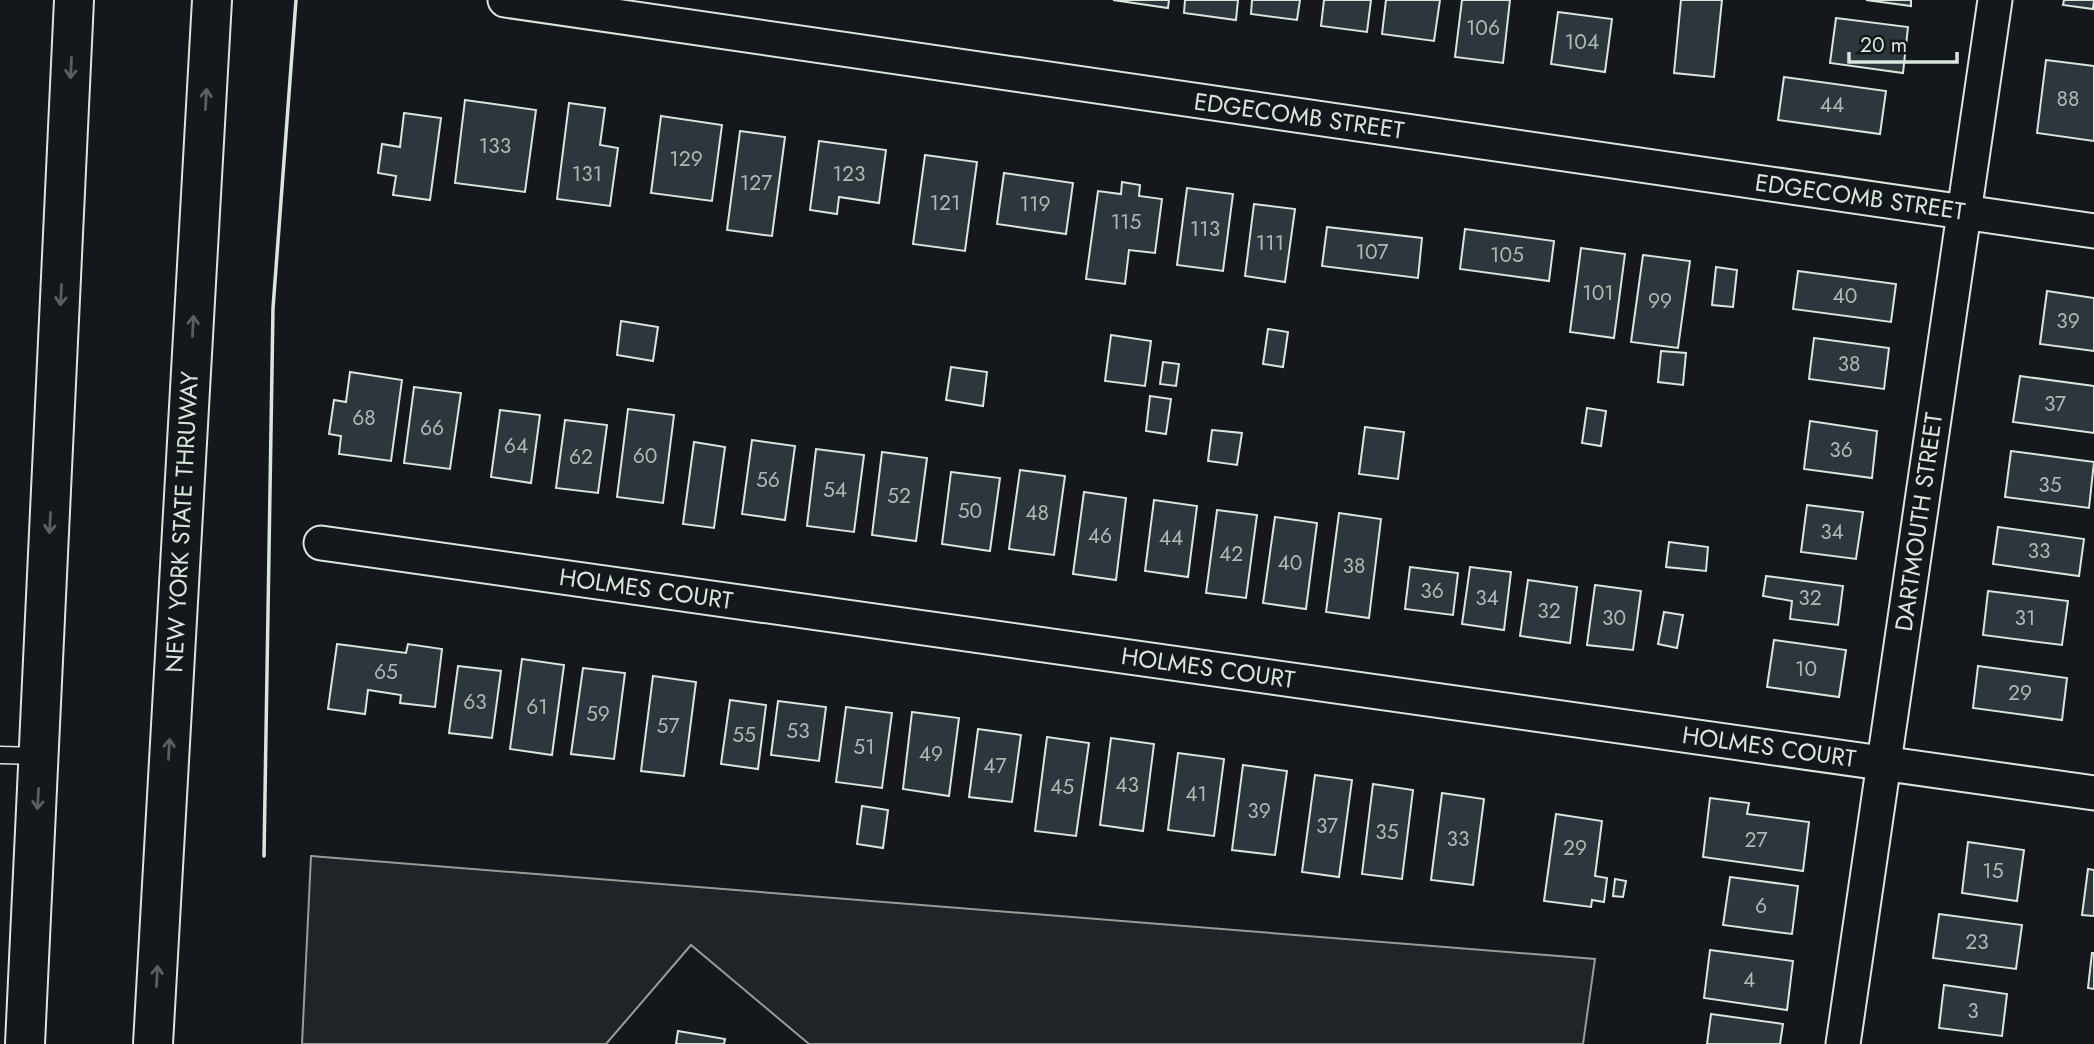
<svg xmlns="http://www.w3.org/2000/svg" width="2094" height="1044" font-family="Jost,sans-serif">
<rect width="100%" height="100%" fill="#14181c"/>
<!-- green -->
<path fill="#202428" stroke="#939e99" stroke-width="2" d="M311,856L1595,959L1583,1044H809L691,945L606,1044H302Z"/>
<!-- building -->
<path fill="#2c363c" stroke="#d8e6dc" stroke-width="2" d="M1113,0H1169L1168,8Z
M1185,0H1238L1236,20L1184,13Z
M1252,0H1300L1297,20L1251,14Z
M1324,0H1371L1367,32L1321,26Z
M1386,0H1440L1434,41L1382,34Z
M1462,0H1510L1503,63L1455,57Z
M1681,0H1722L1714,77L1674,73Z
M1866,0H1911V6Z
M2064,0H2094L2093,9L2063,5Z
M1558,12L1612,19L1605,72L1551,64Z
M1836,18L1908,27L1903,73L1830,63Z
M2046,60L2094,66V141L2037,133Z
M1784,77L1886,91L1880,134L1778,120Z
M465,100L536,110L525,192L455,183Z
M569,103L605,108L600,145L618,148L610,206L557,199Z
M404,113L441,118L430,200L393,195L396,176L378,173L382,144L400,147Z
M661,116L722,125L712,201L651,193Z
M740,131L785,137L772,236L727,230Z
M819,141L886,150L879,203L839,197L837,214L810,210Z
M925,155L977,162L965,251L913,244Z
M1004,173L1073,183L1066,234L997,224Z
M1122,182L1140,185L1139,196L1162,199L1155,253L1129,250L1125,284L1086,279L1098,191L1121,194Z
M1187,188L1233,194L1223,271L1177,265Z
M1254,204L1295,209L1285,282L1245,276Z
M1327,227L1422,238L1418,278L1322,266Z
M1465,229L1554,241L1549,281L1460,269Z
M1581,248L1625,254L1614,338L1570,332Z
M1643,255L1690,261L1678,348L1631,342Z
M1716,267L1737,270L1733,307L1712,305Z
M1798,271L1896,284L1891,322L1793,309Z
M2047,291L2094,298V351L2040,344Z
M621,321L658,327L653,361L617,355Z
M1268,329L1288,332L1283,367L1263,364Z
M1111,335L1151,341L1145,386L1105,381Z
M1814,338L1889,348L1884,389L1809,379Z
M1661,351L1686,353L1683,385L1658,382Z
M1163,362L1179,364L1176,386L1160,384Z
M951,367L987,372L983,406L946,400Z
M350,372L402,380L391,461L339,454L341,436L329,434L334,400L346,402Z
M2020,376L2094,386V433L2013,422Z
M414,387L461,393L450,469L404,463Z
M1150,396L1171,399L1166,434L1146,431Z
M1587,408L1606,411L1601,446L1582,443Z
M628,409L674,415L663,503L617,497Z
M500,410L540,415L531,483L491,477Z
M565,420L607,425L598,493L556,488Z
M1810,421L1877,431L1872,478L1804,469Z
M1365,427L1404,432L1398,479L1359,474Z
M1212,430L1242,433L1237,465L1208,461Z
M752,440L795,446L785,520L742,514Z
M694,442L725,447L714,528L683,524Z
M816,449L864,455L854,532L807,526Z
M2011,451L2094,462L2089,508L2005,497Z
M882,452L927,458L916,541L872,535Z
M1020,470L1065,476L1054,555L1009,549Z
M951,472L1000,478L990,551L942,544Z
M1084,492L1126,498L1116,580L1073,574Z
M1154,500L1197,506L1188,577L1145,571Z
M1807,505L1863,512L1856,559L1801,552Z
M1217,510L1257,515L1246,598L1206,593Z
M1339,513L1381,519L1369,618L1326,612Z
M1275,517L1317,523L1306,609L1263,603Z
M1998,527L2084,539L2079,576L1993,564Z
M1669,542L1708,547L1706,571L1666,567Z
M1410,567L1458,573L1453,615L1405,609Z
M1470,567L1511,572L1504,630L1462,624Z
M1766,576L1843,586L1838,625L1790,619L1792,601L1763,596Z
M1528,580L1577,587L1570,643L1520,636Z
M1595,585L1641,591L1633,650L1587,645Z
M1988,591L2068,601L2062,645L1983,635Z
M1664,612L1683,615L1677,648L1658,644Z
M1774,640L1846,650L1839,697L1767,687Z
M337,644L406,653L408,644L442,649L435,707L400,703L401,695L368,690L365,714L328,709Z
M522,659L564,665L552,755L510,749Z
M458,666L501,671L492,738L449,733Z
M1978,666L2067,678L2062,720L1973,708Z
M583,668L625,673L614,759L571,754Z
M653,676L696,682L684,776L641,771Z
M730,700L766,705L758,769L721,764Z
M778,701L826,707L819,761L771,755Z
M846,707L892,713L882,788L836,782Z
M912,712L959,718L949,796L903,789Z
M978,729L1021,735L1012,802L969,797Z
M1047,737L1089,743L1076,836L1035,831Z
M1111,738L1154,744L1143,831L1100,825Z
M1178,753L1224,759L1214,836L1168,830Z
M1243,765L1287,771L1275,855L1232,850Z
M1315,775L1352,780L1339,877L1302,872Z
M1373,784L1413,790L1402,879L1362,874Z
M1442,793L1484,799L1473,885L1431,880Z
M1710,798L1749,803L1747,814L1809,822L1803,871L1703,857Z
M862,806L888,810L883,848L857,844Z
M1556,814L1602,821L1595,876L1607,878L1604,902L1592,900L1591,907L1544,901Z
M1968,842L2024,850L2017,901L1962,893Z
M2088,869L2094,870V916L2082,915Z
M1730,877L1798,886L1792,934L1723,925Z
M1615,879L1626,881L1623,897L1613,896Z
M1939,914L2022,925L2016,969L1933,958Z
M1710,950L1793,961L1787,1010L1704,998Z
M2092,953H2094V989L2088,988Z
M1944,985L2007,994L2002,1036L1939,1028Z
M1711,1014L1783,1024L1780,1044H1707Z
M678,1031L725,1039L724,1044H676Z"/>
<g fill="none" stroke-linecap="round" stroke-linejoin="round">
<!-- lane casing -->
<g stroke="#d8e6dc" stroke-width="19">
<path id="lane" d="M0,755L40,756"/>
</g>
<!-- street casing -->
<g stroke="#d8e6dc" stroke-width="37">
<path id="street" d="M505,0L2094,231
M321,543L2094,793
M1843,1044L1995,0"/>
</g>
<!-- highway casing -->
<g stroke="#d8e6dc" stroke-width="42">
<path id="highway" d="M25,1044L74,0
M153,1044L212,0"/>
</g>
<!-- lane -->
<use href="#lane" stroke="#14181c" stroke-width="16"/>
<!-- street -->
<use href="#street" stroke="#14181c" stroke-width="33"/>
<!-- highway -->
<use href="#highway" stroke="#14181c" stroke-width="38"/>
<!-- wall -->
<path stroke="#d8e6dc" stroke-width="3.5" d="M264,856L273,308L296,0"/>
</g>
<!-- one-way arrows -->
<defs><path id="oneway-shaft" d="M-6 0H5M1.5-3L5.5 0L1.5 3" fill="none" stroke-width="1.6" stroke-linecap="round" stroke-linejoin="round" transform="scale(1.75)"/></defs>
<g stroke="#59605f">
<use href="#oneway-shaft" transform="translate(71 68) rotate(93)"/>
<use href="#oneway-shaft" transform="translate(206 99) rotate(-87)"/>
<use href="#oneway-shaft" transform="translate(61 295) rotate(93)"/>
<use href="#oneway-shaft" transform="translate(193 326) rotate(-87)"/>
<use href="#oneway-shaft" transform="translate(50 523) rotate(93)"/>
<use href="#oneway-shaft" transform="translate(169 749) rotate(-87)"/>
<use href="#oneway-shaft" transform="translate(38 799) rotate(93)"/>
<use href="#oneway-shaft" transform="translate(157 976) rotate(-87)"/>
</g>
<g text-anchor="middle" stroke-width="5" stroke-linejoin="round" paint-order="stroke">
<!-- number labels -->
<g font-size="21" fill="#adbab4">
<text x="1483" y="35">106</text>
<text x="1582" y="49">104</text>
<text x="2068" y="106">88</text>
<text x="1832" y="112">44</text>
<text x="495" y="153">133</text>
<text x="686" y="166">129</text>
<text x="587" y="181">131</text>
<text x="849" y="181">123</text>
<text x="756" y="190">127</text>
<text x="945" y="210">121</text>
<text x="1035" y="211">119</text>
<text x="1126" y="229">115</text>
<text x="1205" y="236">113</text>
<text x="1270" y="250">111</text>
<text x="1372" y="259">107</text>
<text x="1507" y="262">105</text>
<text x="1598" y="300">101</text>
<text x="1845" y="303">40</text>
<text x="1660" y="308">99</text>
<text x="2068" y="328">39</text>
<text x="1849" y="371">38</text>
<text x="2055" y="411">37</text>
<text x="364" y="425">68</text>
<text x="432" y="435">66</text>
<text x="516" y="453">64</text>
<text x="1841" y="457">36</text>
<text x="645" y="463">60</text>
<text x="581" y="464">62</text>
<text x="768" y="487">56</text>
<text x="2050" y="492">35</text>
<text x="835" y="497">54</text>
<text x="899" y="503">52</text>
<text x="970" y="518">50</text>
<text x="1037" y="520">48</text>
<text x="1832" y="539">34</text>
<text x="1100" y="543">46</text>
<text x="1171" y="545">44</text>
<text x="2039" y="558">33</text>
<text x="1231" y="561">42</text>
<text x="1290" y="570">40</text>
<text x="1354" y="573">38</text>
<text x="1432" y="598">36</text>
<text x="1487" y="605">34</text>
<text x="1810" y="605">32</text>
<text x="1549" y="618">32</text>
<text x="1614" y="625">30</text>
<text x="2025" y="625">31</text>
<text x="1806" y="676">10</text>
<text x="386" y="679">65</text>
<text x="2020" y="700">29</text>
<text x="475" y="709">63</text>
<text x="537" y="714">61</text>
<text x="598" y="721">59</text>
<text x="668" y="733">57</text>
<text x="798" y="738">53</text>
<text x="744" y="742">55</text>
<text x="864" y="754">51</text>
<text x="931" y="761">49</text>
<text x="995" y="773">47</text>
<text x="1127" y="792">43</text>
<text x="1062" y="794">45</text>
<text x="1196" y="801">41</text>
<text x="1259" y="818">39</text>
<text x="1327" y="833">37</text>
<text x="1387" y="839">35</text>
<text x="1458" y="846">33</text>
<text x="1756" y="847">27</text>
<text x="1575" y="855">29</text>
<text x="1993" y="878">15</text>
<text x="1761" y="913">6</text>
<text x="1977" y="949">23</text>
<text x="1749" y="987">4</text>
<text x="1973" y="1018">3</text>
</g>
<!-- street labels -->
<g font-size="24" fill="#d8e6dc" stroke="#14181c">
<text transform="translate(1299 116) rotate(8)" y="8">EDGECOMB STREET</text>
<text transform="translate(1860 197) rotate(8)" y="8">EDGECOMB STREET</text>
<text transform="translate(182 522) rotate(-87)" y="8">NEW YORK STATE THRUWAY</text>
<text transform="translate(1919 522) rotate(-82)" y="8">DARTMOUTH STREET</text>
<text transform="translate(646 589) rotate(8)" y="8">HOLMES COURT</text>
<text transform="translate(1208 668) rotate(8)" y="8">HOLMES COURT</text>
<text transform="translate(1769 747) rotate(8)" y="8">HOLMES COURT</text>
</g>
</g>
<!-- scale -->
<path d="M1849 52v10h108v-10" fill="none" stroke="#d8e6dc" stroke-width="3.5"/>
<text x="1860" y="52" font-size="21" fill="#d8e6dc" stroke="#14181c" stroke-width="5" paint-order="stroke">20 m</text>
</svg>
